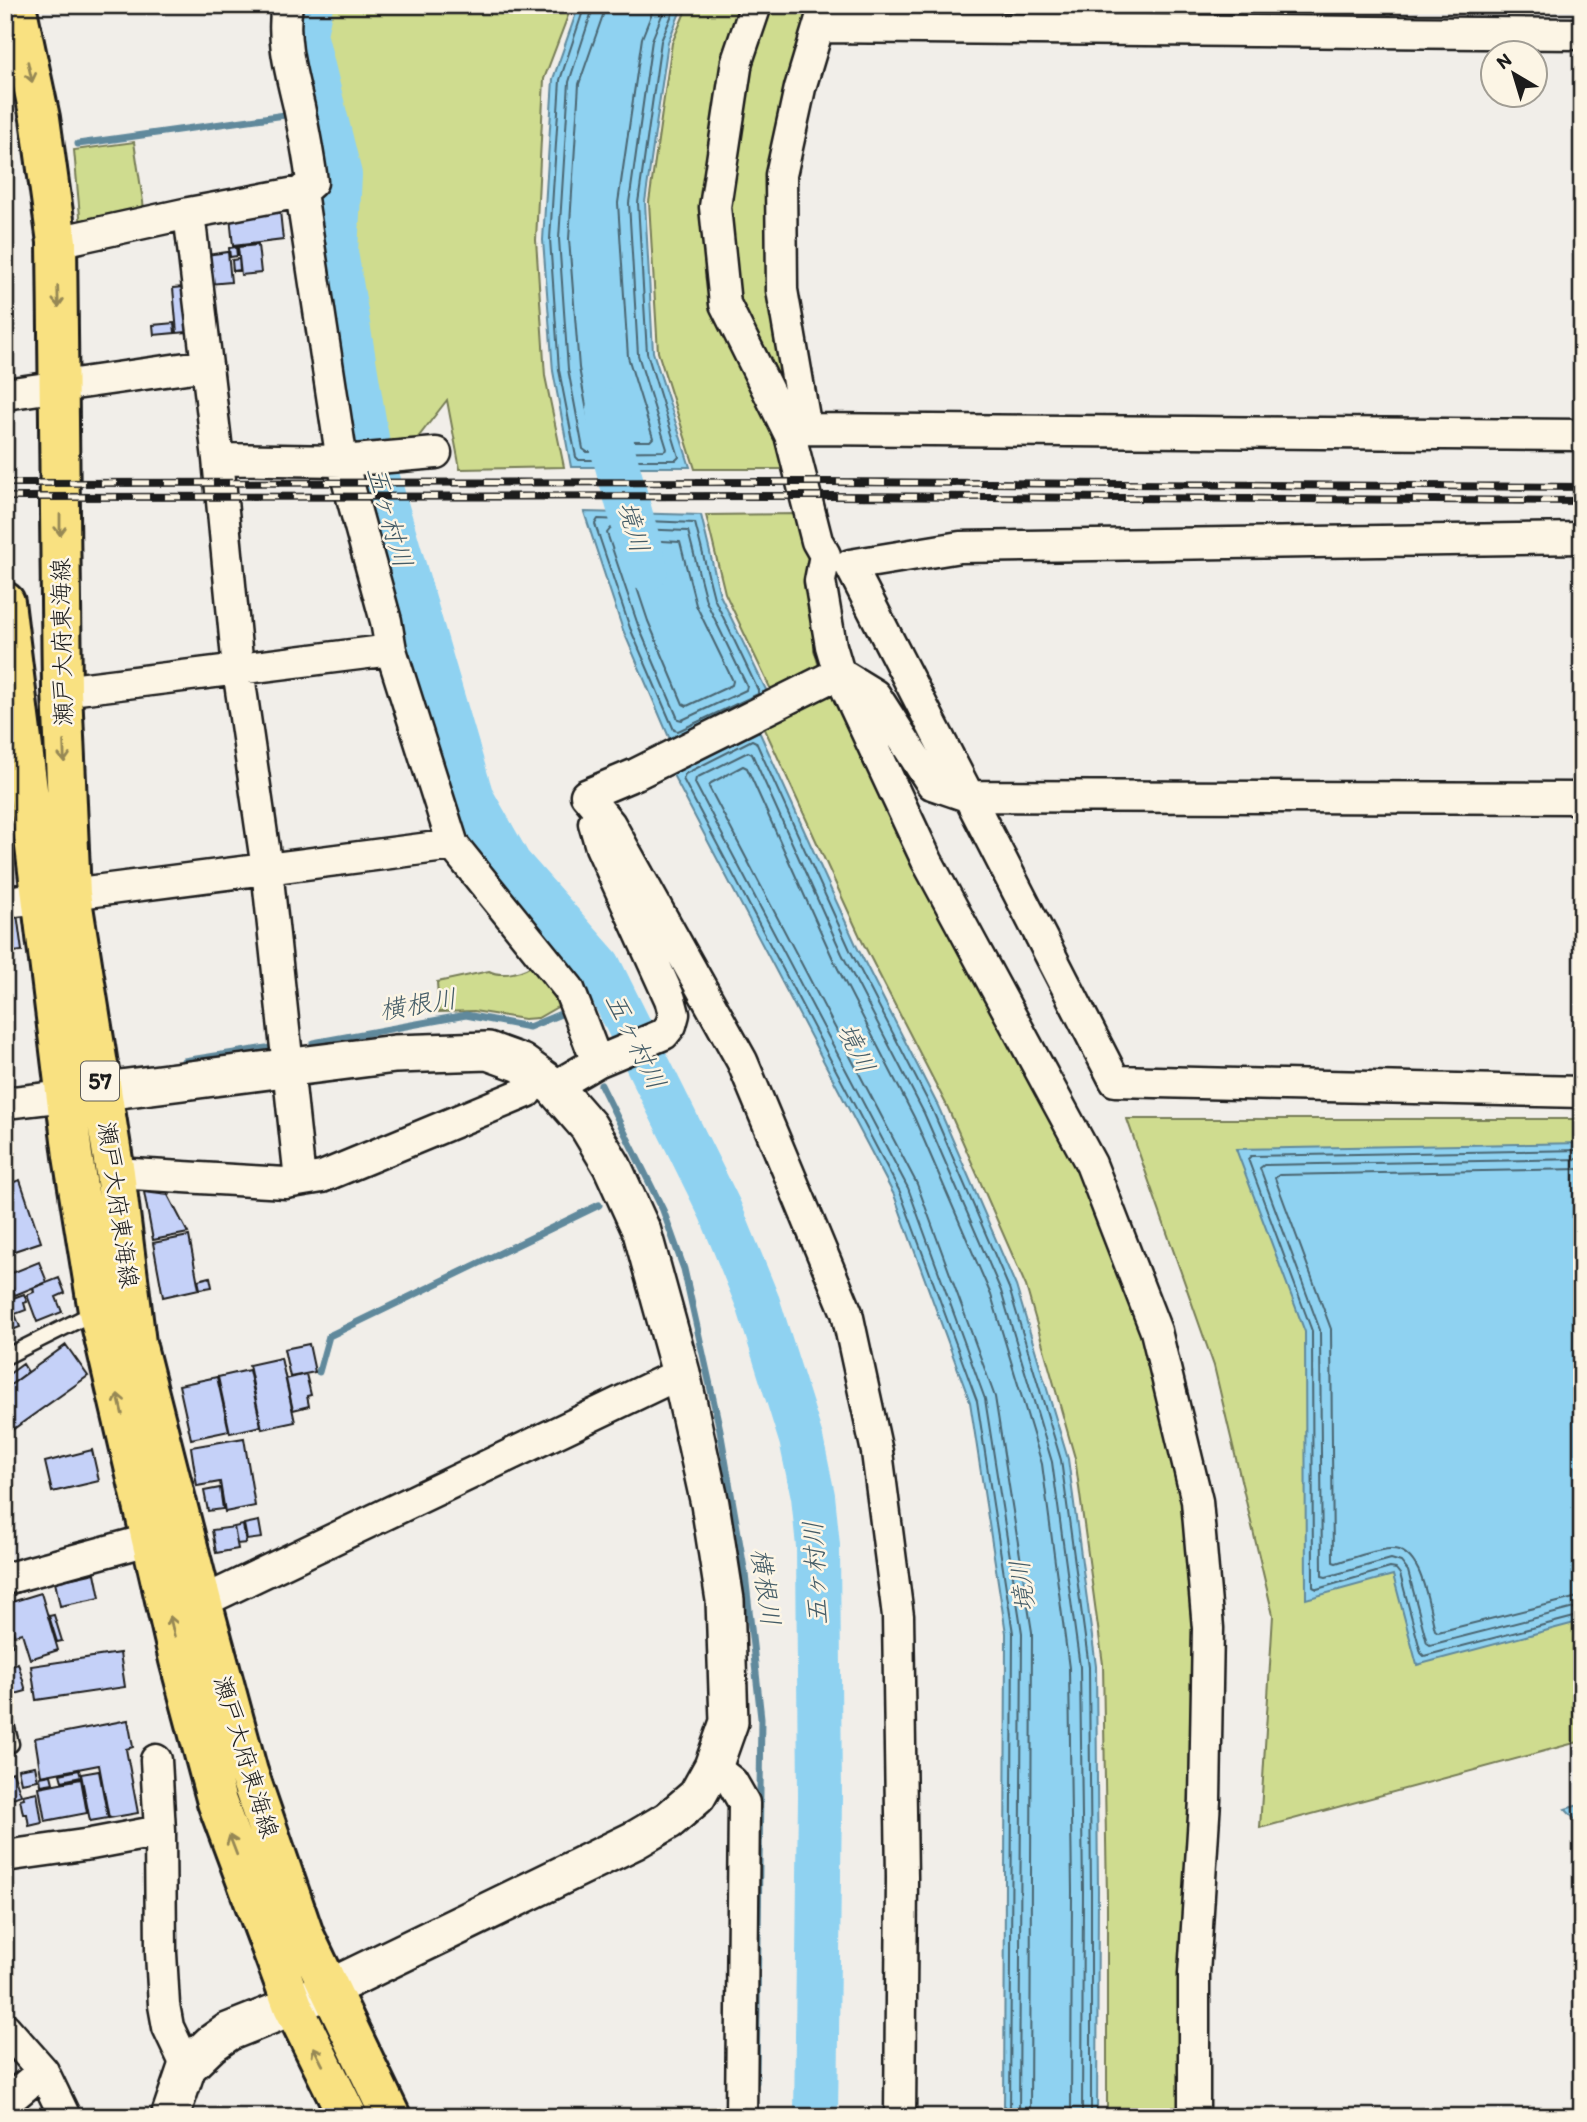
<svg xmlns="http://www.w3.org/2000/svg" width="1587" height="2122" font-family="Itim,'Klee One',sans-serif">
<rect width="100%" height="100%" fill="#f1eee9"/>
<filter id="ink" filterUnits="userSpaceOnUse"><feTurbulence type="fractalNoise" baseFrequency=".0143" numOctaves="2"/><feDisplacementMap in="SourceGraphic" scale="14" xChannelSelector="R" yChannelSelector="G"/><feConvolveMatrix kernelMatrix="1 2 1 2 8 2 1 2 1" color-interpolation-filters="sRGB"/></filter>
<g filter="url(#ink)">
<!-- green -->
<path fill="#cfdc8f" stroke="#767c56" stroke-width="2" d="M322,5H572L544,79L536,240L545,376L564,467L460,469L447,400L409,449L390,451L344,251L351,173L316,34Z
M688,5H813L773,169L790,410L789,469H695L658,352L649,202L672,43Z
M134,142L145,215L81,227L74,150Z
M800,514L808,541L821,623L814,650L821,673L773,694L725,593L706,515Z
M830,691L936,910L1073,1160L1142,1334L1181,1503L1195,1636L1179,2054L1184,2117H1107V1898L1103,1664L1075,1458L1026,1286L947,1106L862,941L763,725Z
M537,962L566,1002L538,1018L524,1019L474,1011L439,1012L437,982L489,971C502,978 525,972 537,962Z
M1127,1119H1582V1741L1260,1828L1273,1615L1214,1366Z"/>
<!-- water -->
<path fill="#8fd2f1" stroke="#61899c" stroke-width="2" d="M579,5H683L668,42L645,202L653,352L690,467H571L553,371L543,240L553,79Z
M584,512L701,515L720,595L769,696L671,742L623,630Z
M758,729L857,947L938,1106L1016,1286L1068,1459L1096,1666L1098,1891L1097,2117H1004L1006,1633L970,1402L894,1195L672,773Z
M1582,1143V1621L1417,1665L1393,1575L1306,1599L1305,1332L1236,1149Z
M1582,1804V1827L1565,1809Z"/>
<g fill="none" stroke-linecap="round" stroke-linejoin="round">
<!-- shore -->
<path stroke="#4a6571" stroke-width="2" d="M585,5L560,80L550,239L559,370L576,457L579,460H676L679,457L647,353L638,203L661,41L676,5
M594,5L569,82L559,239L568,369L583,449L587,452L664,451L667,449L638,355L629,203L652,40L666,5
M604,5L603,15L579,84L569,239L579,368L592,438L595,441H650L653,438L628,357L618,203L642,38L655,5
M598,519L695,523L714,598L758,690V694L678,731L674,730L630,628L595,524Z
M611,528L688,531L706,601L747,686L746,690L682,720L678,719L638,625L607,533Z
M625,539L680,542L696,605L733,681L732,685L687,706L683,704L648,621L622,543Z
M1582,1150L1251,1156L1248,1159L1312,1331L1313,1587L1317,1589L1390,1568L1396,1569L1400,1574L1421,1653L1424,1656L1582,1615
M1582,1159L1264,1165L1260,1168L1320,1330L1322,1576L1326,1577L1391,1559L1401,1562L1408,1571L1427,1643L1430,1645L1582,1606
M1582,1169L1279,1175L1275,1178L1331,1329L1333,1562L1336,1563C1353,1558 1373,1550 1390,1549C1423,1547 1428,1606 1435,1630L1438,1632L1582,1596
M1010,2117L1013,1633L977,1401L900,1192L683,779L685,774L752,740L756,742L850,950L932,1109L1009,1288L1061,1460L1089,1667L1091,1891V2117
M1019,2117L1022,1633L985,1399L908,1188L695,783L696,778L748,752L752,754L842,954L924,1113L1001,1291L1052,1462L1080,1667L1083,1891L1082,2117
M1030,2117L1032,1632L995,1397L917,1184L709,787L711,783L743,766L747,768L833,959L914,1117L991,1295L1042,1464L1069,1668L1072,1891L1071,2117"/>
<!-- stream -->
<path stroke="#61899c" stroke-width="7" d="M310,112L324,110
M78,144L285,115
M313,1043L466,1015L529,1027L568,1011
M184,1061L266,1048
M601,1085L663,1210L684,1269L720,1430L745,1574L761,1718L756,2082
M319,1372L329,1336L599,1205"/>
<!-- river -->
<path stroke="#8fd2f1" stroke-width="44" d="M311,5L305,34L340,175L336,252L368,444L472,798L510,865L599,966L720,1210L758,1303L801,1439L813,1496L818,1546L820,1797L816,2117
M608,410L613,451L646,569"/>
</g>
<!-- building -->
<path fill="#c5d1f8" stroke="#1c1c1c" stroke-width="2" d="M280,211L283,240L233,246L230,216Z
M258,245L261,273L241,275L238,247Z
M236,247L237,256L230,257L229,248Z
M228,252L231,282L209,284L206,255Z
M239,259L240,270L233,271L232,260Z
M183,287L187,332L177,333L173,288Z
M174,323L175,333L154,335L153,325Z
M17,914L22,951L5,953V915Z
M20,1180L41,1242L5,1254V1185Z
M144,1192L168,1195L188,1233L153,1240Z
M189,1236L199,1289L163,1297L153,1243Z
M39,1262L47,1282L15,1295L7,1275Z
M5,1275L13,1295L5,1298Z
M210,1277L212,1287L200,1289L198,1280Z
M59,1278L65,1293L56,1297L62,1312L37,1322L27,1295L34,1292L33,1288Z
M24,1294L27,1302L24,1303L26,1310L15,1314L20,1327L5,1333V1301Z
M309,1344L315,1372L290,1377L284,1349Z
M66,1345L88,1376L5,1435V1389Z
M281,1358L295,1422L262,1429L249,1365Z
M23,1364L28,1372L9,1386L5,1377Z
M249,1370L261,1426L230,1433L218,1377Z
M306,1374L311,1395L307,1396L309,1406L293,1410L286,1379Z
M217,1377L229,1431L191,1439L179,1385Z
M244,1438L255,1506L225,1512L220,1482L197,1486L191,1447Z
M92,1450L99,1481L52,1492L45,1462Z
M220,1488L223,1509L208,1511L204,1491Z
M259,1521L262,1538L247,1540L244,1524Z
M243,1525L246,1543L237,1544L234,1527Z
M234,1527L238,1549L216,1553L212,1530Z
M95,1573L100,1598L60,1606L55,1582Z
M33,1576L36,1587L5,1597V1585Z
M41,1593L58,1650L30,1659L22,1633L14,1635L5,1604Z
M54,1615L62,1641L57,1642L49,1616Z
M5,1620L11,1631L8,1632L10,1637L5,1639Z
M10,1638L13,1645L6,1648L5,1640Z
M120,1653L125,1687L36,1700L31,1666Z
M18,1663L26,1691L8,1696L5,1667Z
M128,1720L133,1747L126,1749L138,1813L109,1818L99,1765L41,1776L35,1738Z
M35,1766L38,1780L21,1783L18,1769Z
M79,1770L81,1777L62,1781L60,1774Z
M99,1771L108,1818L90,1821L81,1774Z
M13,1772L21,1795L10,1799L12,1805L5,1808V1775Z
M51,1775L53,1783L41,1785L40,1777Z
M81,1779L87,1813L45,1821L39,1787Z
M37,1792L42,1823L29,1826L27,1814H23L20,1799L24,1798L23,1795Z"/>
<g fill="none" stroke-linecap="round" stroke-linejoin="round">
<!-- service casing -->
<g stroke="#1c1c1c" stroke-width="19">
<path id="service" d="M5,1357L95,1312
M5,1720L11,1744"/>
</g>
<!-- minor casing -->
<g stroke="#1c1c1c" stroke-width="35">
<path id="minor" d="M287,5C281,39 291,73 299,107C304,132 309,156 312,182L301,192L189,213L218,459L342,461L436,453
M756,5L737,61L715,207L725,304L790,435L817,541L825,555L820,581L831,646L839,673L927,861L1091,1164L1156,1331L1197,1501L1208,1628L1205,1800L1194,1974V2117
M825,5L800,88L781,175L782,290L806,429L1582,435
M819,27L1582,34
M57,242L189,213
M5,394L207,365
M218,459L238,669L267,869L300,1180
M1582,538L960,547L850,565L1115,1081L1582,1092
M839,673L875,695L932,784L967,796L1582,798
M62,691L391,650
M586,795L610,824L742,1061L847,1313L877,1452L898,1616L902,1877L900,2117
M586,795L636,774L839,673
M453,845L569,989L597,1062
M71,894L453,845L391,650L386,621L342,461L301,192
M5,902L41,898
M554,1087L597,1062L664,1034L671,1025L674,1014L670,999L601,847L594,823
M5,1103L66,1096
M115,1173L286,1183L322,1177L527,1092L535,1073
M5,1579L152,1539
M202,1602L681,1373
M156,1760L160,1831L161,1953L164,2005L168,2027L187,2067
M713,1767L732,1782L744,1803L741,2117
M5,1856L91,1844L160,1831
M5,2028L43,2071L65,2117
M5,2103L43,2071"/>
</g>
<!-- tertiary casing -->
<g stroke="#1c1c1c" stroke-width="42">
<path id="tertiary" d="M73,1095L395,1054L488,1051L521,1063L554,1087L588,1126L612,1166L642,1232L681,1373L710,1504L725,1600L729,1722L713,1767L697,1796L669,1820L635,1840L293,2006L228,2032L211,2044L187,2067L170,2117"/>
</g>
<!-- primary casing -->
<g stroke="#1c1c1c" stroke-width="44">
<path id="primary" d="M16,5L40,118L57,242L62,691L71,894L115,1173L136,1343L202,1602L248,1772L304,1935L391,2117
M5,602L73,1156L98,1311L179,1660L217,1802L293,2006L348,2117"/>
</g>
<!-- service -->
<use href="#service" stroke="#fcf5e5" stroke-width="14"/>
<!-- minor -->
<use href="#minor" stroke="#fcf5e5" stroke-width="30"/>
<!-- tertiary -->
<use href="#tertiary" stroke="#fcf5e5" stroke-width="37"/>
<!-- primary -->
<use href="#primary" stroke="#f9e181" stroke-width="38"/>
<!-- rail casing -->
<g stroke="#1c1c1c" stroke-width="8">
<path id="rail" d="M5,483L826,482L1582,487
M5,497L832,496L1582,501"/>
</g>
<!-- rail -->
<use href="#rail" stroke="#fcf5e5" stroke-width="5" stroke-dasharray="16" stroke-linecap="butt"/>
</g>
<!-- one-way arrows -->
<defs><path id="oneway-shaft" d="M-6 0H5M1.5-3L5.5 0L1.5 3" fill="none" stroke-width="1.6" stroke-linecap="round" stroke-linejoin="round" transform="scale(1.75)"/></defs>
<g stroke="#968854">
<use href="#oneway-shaft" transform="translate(30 72) rotate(78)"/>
<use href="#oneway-shaft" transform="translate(58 297) rotate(88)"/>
<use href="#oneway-shaft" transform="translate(60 525) rotate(90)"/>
<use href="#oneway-shaft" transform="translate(64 752) rotate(88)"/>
<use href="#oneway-shaft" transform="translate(120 1404) rotate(-103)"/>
<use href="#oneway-shaft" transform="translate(172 1626) rotate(-103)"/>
<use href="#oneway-shaft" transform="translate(233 1845) rotate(-111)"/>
<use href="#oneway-shaft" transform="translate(318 2056) rotate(-117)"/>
</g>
</g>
<g text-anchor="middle" stroke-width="5" stroke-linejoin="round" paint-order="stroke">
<!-- shield labels -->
<rect fill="#fcf5e5" stroke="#5f5d58" stroke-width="2" x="81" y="1061.5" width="38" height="39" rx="5"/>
<g font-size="23" font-weight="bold" fill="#1c1c1c">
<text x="100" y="1089">57</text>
</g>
<!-- street labels -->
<g font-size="24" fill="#1c1c1c" stroke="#fcf5e5">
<text transform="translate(62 642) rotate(-91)" y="8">瀬戸大府東海線</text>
<text transform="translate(118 1205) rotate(82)" y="8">瀬戸大府東海線</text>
<text transform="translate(246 1757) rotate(73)" y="8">瀬戸大府東海線</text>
</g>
<!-- water labels -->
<g font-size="26" font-style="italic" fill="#445c67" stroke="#fcf5e5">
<text transform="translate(390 517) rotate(74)" y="9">五ヶ村川</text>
<text transform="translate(634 527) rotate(74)" y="9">境川</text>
<text transform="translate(418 1004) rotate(-9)" y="9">横根川</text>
<text transform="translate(636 1041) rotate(64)" y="9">五ヶ村川</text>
<text transform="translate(857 1048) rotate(65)" y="9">境川</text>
<text transform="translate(815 1573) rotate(-93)" y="9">五ヶ村川</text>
<text transform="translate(1022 1586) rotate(-97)" y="9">境川</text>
<text transform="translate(766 1587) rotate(82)" y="9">横根川</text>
</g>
</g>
<!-- margin -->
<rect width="1587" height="2122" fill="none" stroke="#fcf5e5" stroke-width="28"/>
<rect x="14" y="14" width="1559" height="2094" fill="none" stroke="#1c1c1c" stroke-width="2.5" filter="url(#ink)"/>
<!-- north arrow -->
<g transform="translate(1514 74) rotate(322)"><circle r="33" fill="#fcf5e5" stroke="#a29e95" stroke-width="2"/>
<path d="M0-5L12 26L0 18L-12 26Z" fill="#1c1c1c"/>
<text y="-10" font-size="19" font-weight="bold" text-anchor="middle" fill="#1c1c1c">N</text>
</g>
</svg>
